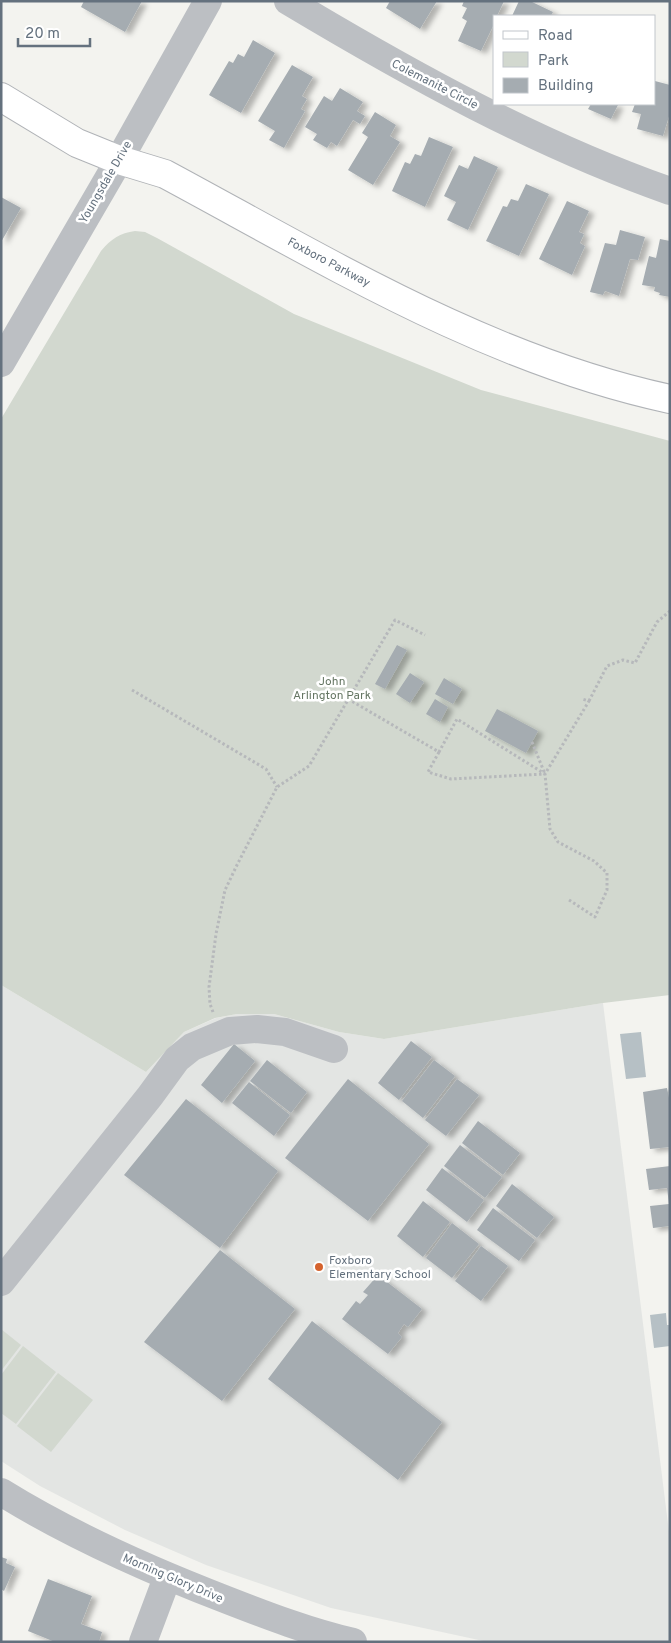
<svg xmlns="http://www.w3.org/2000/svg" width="671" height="1643" font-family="Overpass,sans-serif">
<defs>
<filter id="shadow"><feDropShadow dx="5.5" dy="3" stdDeviation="2.5" flood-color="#0004"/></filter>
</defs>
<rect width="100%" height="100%" fill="#f3f3ef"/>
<!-- built -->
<path fill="#e3e5e3" d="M1,985L146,1072L184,1032L216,1018L237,1014H274L339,1032L384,1039L603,1003L670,1540V1642H488L331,1608L206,1565L125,1530L40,1486L1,1461Z"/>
<!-- green -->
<path fill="#d2d8cf" d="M135,231L145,232L157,238L294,314L481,390L670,441V995L603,1003L384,1039L339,1032L274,1014H237L215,1018L184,1032L146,1072L1,985V419L101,251C111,239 120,233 135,231Z
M1,1329L21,1345L1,1371Z
M23,1346L56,1372L16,1424L1,1413V1375Z
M58,1373L93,1400L51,1452L17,1426Z"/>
<!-- water -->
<path fill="#b6c0c5" d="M641,1032L646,1077L626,1079L620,1034Z
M666,1313L667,1325H670V1346L654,1348L650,1315Z"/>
<!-- building -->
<path fill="#a5acb1" filter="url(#shadow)" d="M84,1H142L125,32L81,7Z
M390,1H437L420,29L386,8Z
M464,1H504L497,16H495V22L481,51L458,41L467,21L462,18L467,8L462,6Z
M519,1H530L553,12L551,16H512Z
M253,40L275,53L241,113L209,95L229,61L233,63L238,54L244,57Z
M292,65L313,77L302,96L307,99L301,109L305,111L284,148L269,140L275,131L258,121Z
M655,81L670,85V113L663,136L637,129L641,114L632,112L635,104H655Z
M340,88L363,102L357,111L365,116L360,124L353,120L337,146L331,142L327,148L313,140L317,134L305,127L324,96L332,101Z
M591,104H616L618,105L611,119L588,109Z
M375,112L396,125L390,136L400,142L373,185L348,170L368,137L362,133Z
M429,137L453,147L425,207L392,191L405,162L410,164L415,154L421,156Z
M474,156L498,167L468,230L447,220L456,202L444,196L459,165L468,169Z
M526,184L549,194L519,256L486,241L503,206L507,207L511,199L518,201Z
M1,197L21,208L1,242Z
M567,201L589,211L579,232L584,234L580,243L585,246L572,275L539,259Z
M620,230L645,237L638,260L630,259L619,296L605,291L603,295L590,292L605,243L616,245Z
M660,239L670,241V297L659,295L660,293L654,291L655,287L642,285L649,256L656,258Z
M397,645L407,650L385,689L375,684Z
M410,673L424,682L410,703L396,694Z
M444,678L462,689L453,704L435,694Z
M435,699L448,707L440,722L426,714Z
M497,709L538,731L526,753L485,731Z
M411,1041L432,1057L399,1100L378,1083Z
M234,1044L255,1061L222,1103L201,1085Z
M267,1060L307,1092L291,1113L250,1081Z
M434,1060L455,1076L423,1118L402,1101Z
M348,1079L429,1144L368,1221L285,1158Z
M457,1079L479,1095L446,1136L425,1120Z
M249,1082L290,1115L274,1136L232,1103Z
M667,1088L670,1103V1147L650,1149L643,1092Z
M186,1099L278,1171L220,1248L124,1175Z
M478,1121L520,1153L503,1175L462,1143Z
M460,1145L502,1177L485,1198L444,1166Z
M670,1166V1226L653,1228L650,1206L669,1204L667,1188L649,1190L646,1169Z
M442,1168L484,1200L467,1222L426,1190Z
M512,1184L554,1217L537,1238L496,1206Z
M423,1201L450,1222L423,1257L397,1236Z
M493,1208L535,1240L519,1261L477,1230Z
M452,1223L479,1244L452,1278L426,1258Z
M481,1246L508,1266L481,1301L455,1281Z
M220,1250L295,1309L222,1401L144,1342Z
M378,1275L422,1309L408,1327L404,1324L398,1333L402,1337L388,1354L342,1319L356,1301L360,1304L368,1295L363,1292Z
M312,1321L442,1422L398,1480L268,1379Z
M1,1557L7,1559L6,1563L15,1567L4,1591L1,1589Z
M48,1579L92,1596L81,1624L102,1632L99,1642H55L28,1631Z"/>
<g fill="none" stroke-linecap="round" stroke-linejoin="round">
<!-- major casing -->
<g stroke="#b0b3b7" stroke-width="30">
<path id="major" d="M1,97L77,143L119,160L165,174C327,261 488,360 670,399"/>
</g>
<!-- path -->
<path stroke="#b6b8bb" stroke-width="3" stroke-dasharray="2.5 2.5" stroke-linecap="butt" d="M132,690L266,769L277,787
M348,699L439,752L457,719L545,774
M589,701L607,666L623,660L635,663L657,622L670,611
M532,742L545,774
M439,752L428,772L451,779L544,774
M569,900L595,917L607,890V873L594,861L558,842L550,829L545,774L589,701L582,699
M213,1012L210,1004L209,987L216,934L225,890L237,865L277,787L309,766L395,620L425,635"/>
<!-- minor -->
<path stroke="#bcbfc3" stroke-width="28" d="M288,1C410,74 536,144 670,191
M1,363L119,160L208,1
M1,1282L150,1096L177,1059L192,1047L230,1031L257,1029L285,1032L334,1049
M1,1492C72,1536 149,1570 227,1600C268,1616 310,1632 353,1642
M143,1642L167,1578"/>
<!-- major -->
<use href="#major" stroke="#fff" stroke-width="28"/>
</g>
<!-- markers -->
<circle fill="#d5632e" stroke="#fff" stroke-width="2" cx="319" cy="1267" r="5"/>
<g text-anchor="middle" stroke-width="5" stroke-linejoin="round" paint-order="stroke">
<!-- street labels -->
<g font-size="12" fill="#64717e" stroke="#fff">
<text transform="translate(435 84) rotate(27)" y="4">Colemanite Circle</text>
<text transform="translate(105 182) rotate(-60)" y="4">Youngsdale Drive</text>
<text transform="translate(329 262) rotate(28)" y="4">Foxboro Parkway</text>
<text transform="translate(173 1578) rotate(23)" y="4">Morning Glory Drive</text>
</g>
<!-- park labels -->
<g font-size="12" fill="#657663" stroke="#fff">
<text x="332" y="685">John<tspan x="332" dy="14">Arlington Park</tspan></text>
</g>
<!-- poi labels -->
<g font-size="12" fill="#64717e" stroke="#fff" text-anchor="start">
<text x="329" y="1264">Foxboro<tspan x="329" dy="14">Elementary School</tspan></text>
</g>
</g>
<!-- border -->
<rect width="671" height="1643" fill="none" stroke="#64717e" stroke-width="5"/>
<!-- legend -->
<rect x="493" y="15" width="162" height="90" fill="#ffffff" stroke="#c1c6cb"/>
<rect x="503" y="31" width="25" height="8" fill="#ffffff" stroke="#c1c6cb"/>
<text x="538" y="40" font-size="15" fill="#64717e">Road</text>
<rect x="503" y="52" width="25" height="15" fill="#d2d8cf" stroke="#c1c6cb"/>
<text x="538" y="65" font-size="15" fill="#64717e">Park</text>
<rect x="503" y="78" width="25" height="15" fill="#a5acb1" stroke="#c1c6cb"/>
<text x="538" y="90" font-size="15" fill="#64717e">Building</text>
<!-- scale -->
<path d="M18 38v8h72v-8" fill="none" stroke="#64717e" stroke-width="2.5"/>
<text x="25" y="38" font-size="15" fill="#64717e" stroke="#ffffff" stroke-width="4" paint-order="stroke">20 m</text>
</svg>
